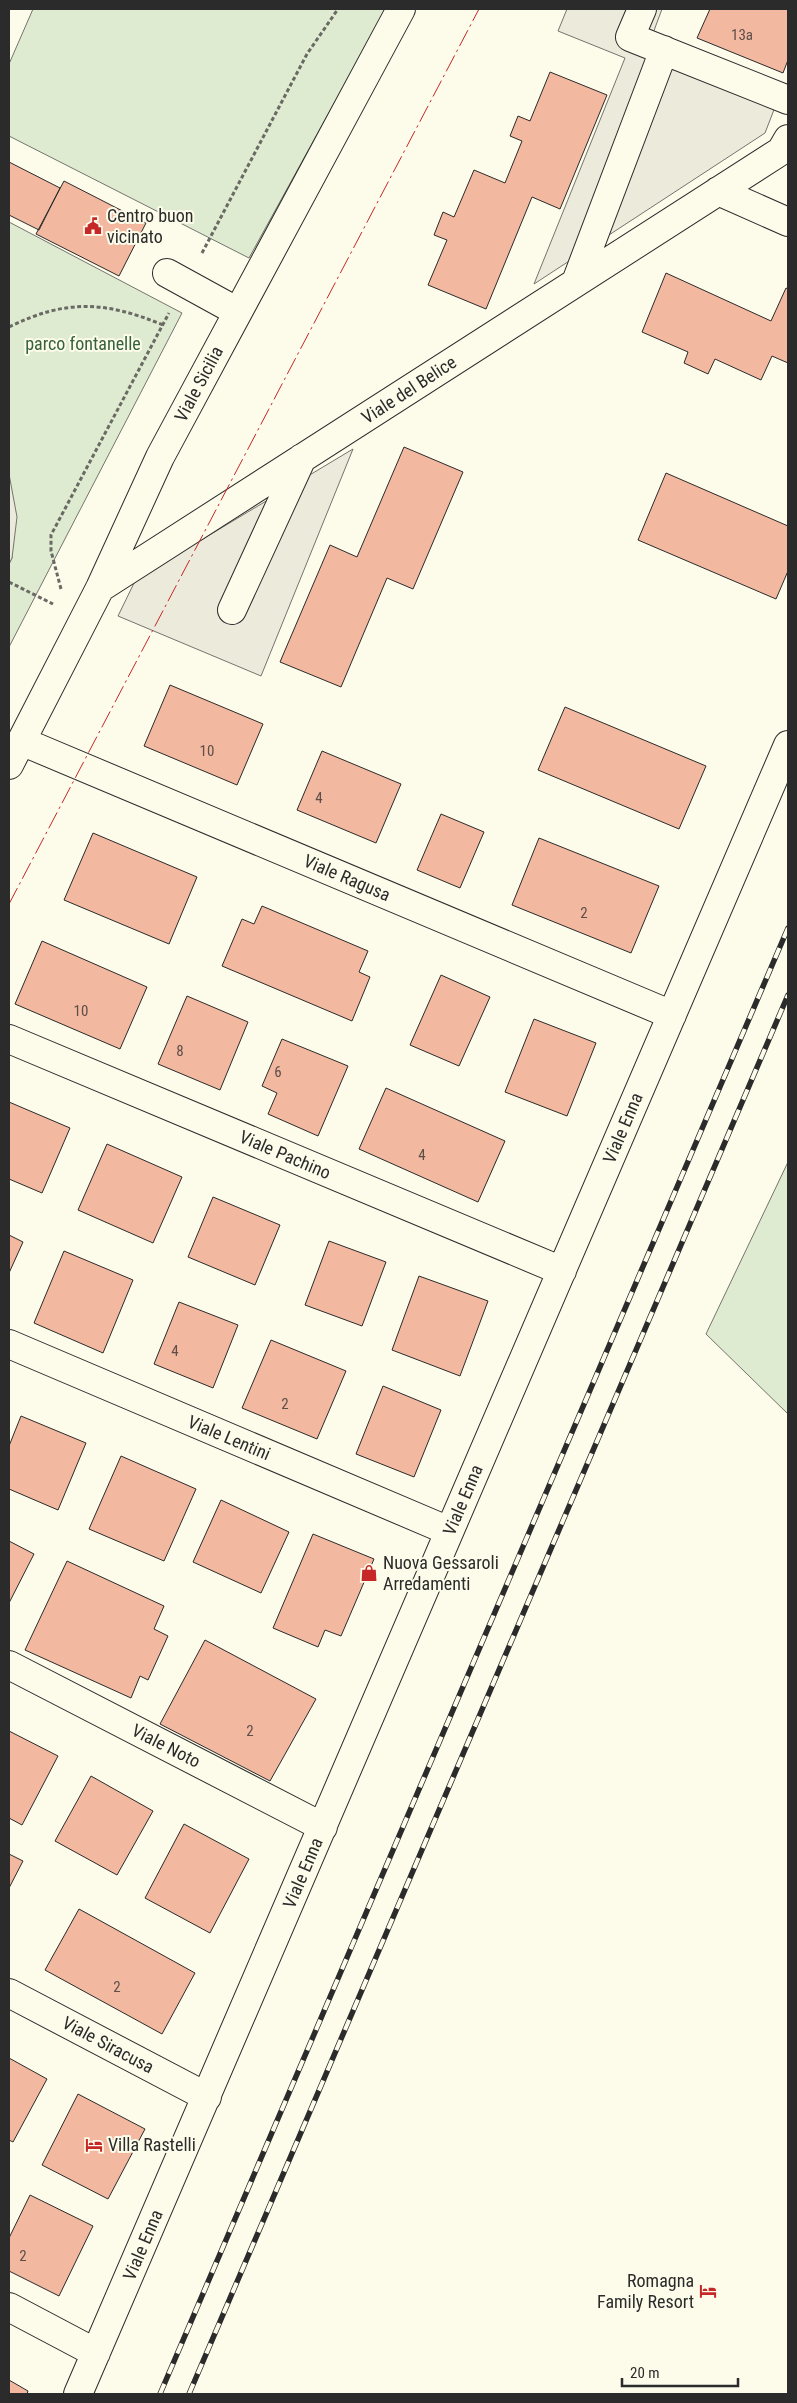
<svg xmlns="http://www.w3.org/2000/svg" width="797" height="2403" font-family="'Roboto Condensed',sans-serif">
<rect width="100%" height="100%" fill="#fdfbea"/>
<!-- green -->
<path fill="#deebd1" stroke="#74746e" d="M33,9H386L249,258L9,136V64Z
M9,222L182,313L9,647V564L12,558L9,474Z
M788,1162V1414L706,1334Z"/>
<!-- parking -->
<path fill="#eceadb" stroke="#74746e" d="M567,9H662L652,36L782,89L765,133L534,284L625,58L558,31Z
M353,449L261,676L118,616L136,579Z
M9,474L17,517L12,558L9,564Z"/>
<!-- building -->
<path fill="#f2b8a0" stroke="#2b2b2b" d="M710,9H788V60L783,73L697,38Z
M550,72L607,95L560,209L532,197L486,309L428,285L447,240L434,235L443,212L454,217L474,170L505,183L522,141L510,136L518,116L530,121Z
M9,162L60,188L39,230L9,215Z
M64,181L146,223L119,276L36,234Z
M666,273L771,321L786,288L788,289V363L772,356L761,380L715,359L708,374L684,363L688,352L642,332Z
M404,447L463,472L413,589L387,578L341,687L280,662L330,545L357,557Z
M666,473L788,526V571L776,599L638,540Z
M170,685L263,724L237,785L144,746Z
M565,707L706,766L679,829L538,770Z
M322,751L401,784L376,843L297,810Z
M441,814L484,832L460,888L417,870Z
M93,833L197,877L169,944L64,900Z
M539,838L659,886L631,953L512,905Z
M262,906L368,951L359,972L370,977L352,1021L222,966L242,919L254,924Z
M42,941L147,987L120,1049L15,1004Z
M441,975L490,997L459,1066L410,1045Z
M187,996L248,1022L220,1090L158,1064Z
M534,1019L596,1043L567,1116L505,1092Z
M282,1039L348,1066L318,1136L268,1114L277,1093L262,1086Z
M386,1088L505,1141L478,1202L359,1149Z
M9,1102L70,1128L42,1193L9,1179Z
M107,1144L182,1177L153,1243L78,1210Z
M213,1197L280,1225L255,1285L188,1257Z
M9,1235L23,1242L9,1273Z
M329,1241L386,1262L362,1326L305,1305Z
M64,1251L133,1280L103,1353L34,1323Z
M419,1276L488,1301L460,1376L392,1350Z
M179,1302L238,1325L213,1388L154,1364Z
M271,1340L346,1371L317,1439L242,1408Z
M383,1386L441,1410L414,1477L356,1454Z
M21,1416L86,1443L58,1510L9,1489V1446Z
M121,1456L196,1489L164,1561L89,1529Z
M221,1500L289,1532L261,1593L193,1562Z
M313,1534L374,1559L341,1636L325,1630L318,1647L273,1628Z
M9,1541L34,1554L9,1603Z
M67,1561L164,1606L154,1629L168,1636L148,1680L140,1676L131,1698L25,1650Z
M205,1640L316,1699L270,1781L160,1724Z
M9,1731L58,1756L22,1825L9,1818Z
M91,1776L153,1811L117,1875L55,1841Z
M184,1824L249,1859L210,1933L145,1898Z
M9,1854L23,1861L9,1888Z
M79,1909L195,1973L162,2034L45,1970Z
M9,2058L47,2079L13,2142L9,2140Z
M78,2094L145,2129L108,2199L42,2165Z
M30,2195L93,2226L59,2296L9,2271V2238Z
M9,2380L28,2391L27,2394H9Z"/>
<g fill="none" stroke-linecap="round" stroke-linejoin="round">
<!-- minor casing -->
<g stroke="#2b2b2b" stroke-width="30">
<path id="minor" d="M642,9L630,37L788,100
M718,191L788,222
M167,273L238,312
M576,282L664,50
M100,588L781,151L788,139
M232,610L302,458
M21,741L672,1015
M9,765L100,588L160,457L401,9
M9,1039L562,1271
M9,1344L449,1531
M9,1665L323,1827
M9,1993L207,2097
M9,2307L96,2353
M78,2394L788,745"/>
</g>
<!-- path -->
<path stroke="#6a6964" stroke-width="3" stroke-dasharray="4 2.5" stroke-linecap="butt" d="M202,253L307,54L338,9
M9,327C66,299 105,301 163,325
M9,582L53,604
M61,589L51,551V535L169,313"/>
<!-- minor -->
<use href="#minor" stroke="#fdfbea" stroke-width="28"/>
<!-- rail casing -->
<g stroke="#2b2b2b" stroke-width="5.5">
<path id="rail" d="M160,2394L788,928
M189,2394L788,995"/>
</g>
<!-- rail -->
<use href="#rail" stroke="#fdfbea" stroke-width="4" stroke-dasharray="11" stroke-linecap="butt"/>
<!-- power -->
<path stroke="#c62828" stroke-width="1" stroke-dasharray="18 4 2.5 4" stroke-linecap="butt" d="M9,904L479,9"/>
</g>
<!-- icons -->
<defs>
<g id="civic-bare" transform="scale(1.35)"><path d="M-.6-6.5H3V-4.5H.6V-3L4-1V1h2V6H-6V1h2V-1L-.6-3ZM-1.2 2.5V6h2.4V2.5Z" fill="#c62828" stroke="#fdfbea" stroke-width="2.5" paint-order="stroke"/></g>
<g id="shop-bare" transform="scale(1.35)"><path d="M-5-2.5h2.3a2.7 3.5 0 0 1 5.4 0H5L5.5 6h-11ZM-1.5-2.5h3a1.5 2.3 0 0 0-3 0Z" fill="#c62828" stroke="#fdfbea" stroke-width="2.5" paint-order="stroke"/></g>
<g id="hotel-bare" transform="scale(1.35)"><path d="M-6-4.5h1.5V1H6V5H4.5V3h-9V5H-6ZM-4 0a1.8 1.8 0 1 1 3.6 0ZM.5 0V-2.5h3Q6-2.5 6 0Z" fill="#c62828" stroke="#fdfbea" stroke-width="2.5" paint-order="stroke"/></g>
</defs>
<g fill-rule="evenodd">
<use href="#civic-bare" x="93" y="226"/>
<use href="#shop-bare" x="369" y="1573"/>
<use href="#hotel-bare" x="94" y="2145"/>
<use href="#hotel-bare" x="708" y="2291"/>
</g>
<g text-anchor="middle" stroke-width="4" stroke-linejoin="round" paint-order="stroke">
<!-- number labels -->
<g font-size="15" fill="#5d4e48">
<text x="742" y="40">13a</text>
<text x="207" y="756">10</text>
<text x="319" y="803">4</text>
<text x="584" y="918">2</text>
<text x="81" y="1016">10</text>
<text x="180" y="1056">8</text>
<text x="278" y="1077">6</text>
<text x="422" y="1160">4</text>
<text x="175" y="1356">4</text>
<text x="285" y="1409">2</text>
<text x="250" y="1736">2</text>
<text x="117" y="1992">2</text>
<text x="23" y="2261">2</text>
</g>
<!-- poi labels -->
<g font-size="18" fill="#2b2b2b" stroke="#fdfbea" text-anchor="start">
<text x="107" y="222">Centro buon<tspan x="107" dy="21">vicinato</tspan></text>
<text x="383" y="1569">Nuova Gessaroli<tspan x="383" dy="21">Arredamenti</tspan></text>
<text x="108" y="2151">Villa Rastelli</text>
<text x="694" y="2287" text-anchor="end">Romagna<tspan x="694" dy="21">Family Resort</tspan></text>
</g>
<!-- park labels -->
<g font-size="18" fill="#34623c" stroke="#fdfbea">
<text x="83" y="350">parco fontanelle</text>
</g>
<!-- street labels -->
<g font-size="18" fill="#2b2b2b" stroke="#fdfbea">
<text transform="translate(199 384) rotate(-62)" y="6">Viale Sicilia</text>
<text transform="translate(409 390) rotate(-33)" y="6">Viale del Belice</text>
<text transform="translate(347 878) rotate(23)" y="6">Viale Ragusa</text>
<text transform="translate(623 1128) rotate(-67)" y="6">Viale Enna</text>
<text transform="translate(285 1155) rotate(23)" y="6">Viale Pachino</text>
<text transform="translate(229 1438) rotate(23)" y="6">Viale Lentini</text>
<text transform="translate(463 1500) rotate(-67)" y="6">Viale Enna</text>
<text transform="translate(166 1746) rotate(27)" y="6">Viale Noto</text>
<text transform="translate(303 1873) rotate(-67)" y="6">Viale Enna</text>
<text transform="translate(108 2045) rotate(28)" y="6">Viale Siracusa</text>
<text transform="translate(143 2245) rotate(-67)" y="6">Viale Enna</text>
</g>
</g>
<!-- border -->
<rect width="797" height="2403" fill="none" stroke="#2b2b2b" stroke-width="20"/>
<!-- scale -->
<path d="M622 2378v8h116v-8" fill="none" stroke="#2b2b2b" stroke-width="2.5"/>
<text x="630" y="2378" font-size="15" fill="#2b2b2b" stroke="#fdfbea" stroke-width="4" paint-order="stroke">20 m</text>
</svg>
